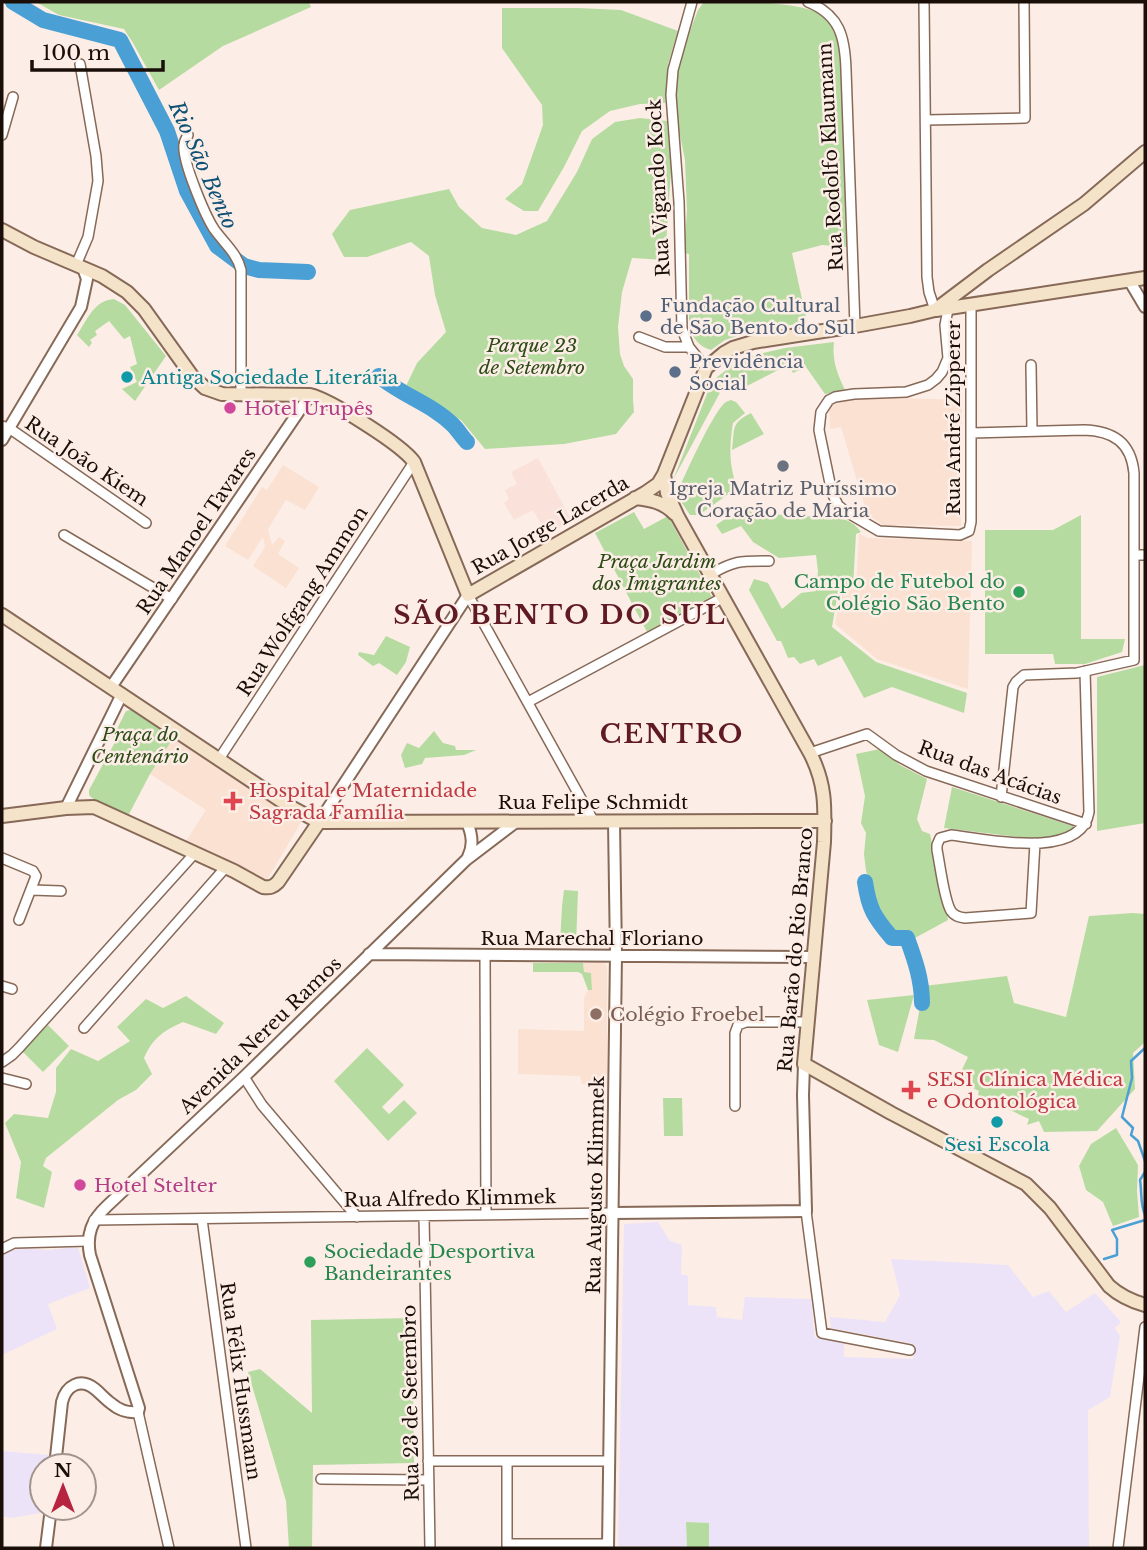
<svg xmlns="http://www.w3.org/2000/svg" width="1147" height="1550" font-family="'Libre Baskerville',serif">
<rect width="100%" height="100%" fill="#fceee6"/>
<!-- commercial -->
<path fill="#fae1d9" d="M538,458L572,521L547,535L533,510L514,520L504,503L509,499L505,490L517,484L511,472Z"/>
<!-- industrial -->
<path fill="#ece3f8" d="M658,1222L670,1241L682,1245L681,1274L688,1276V1305L716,1307L717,1317L742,1320L745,1297L811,1299L815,1338L844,1337V1357L913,1359L914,1344L831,1328L830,1317L885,1322L900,1295L891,1259L1008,1265L1033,1297L1049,1291L1066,1312L1095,1293L1121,1322L1115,1328L1120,1336L1110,1397L1088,1410L1089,1548H709V1524L686,1522L687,1548L618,1546L624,1224Z
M78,1247L90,1288L48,1304L57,1329L2,1355V1256L7,1252L21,1248L48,1250Z
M2,1451L49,1455L47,1466H42V1497L40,1513L11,1518L2,1516Z"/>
<!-- built -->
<path fill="#fae1d2" d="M899,398L962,400L961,526L883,525L867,514L841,427L830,429L829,400Z
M283,465L319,487L305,510L286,500L268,529L272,545L279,537L285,541L278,554L299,568L286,588L253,566L265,547L263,537L248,560L225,546L262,487L267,490Z
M859,534L868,538L972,541L968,689L877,659L835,624L841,593L856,588Z
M174,737L303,819L267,880L186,841L206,810L150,774Z
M592,962L605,963L607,968V1085L598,1086L582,1084L580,1076L518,1074V1029L584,1031V998L588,990L592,989L591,974L584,972L583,963Z"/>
<!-- green -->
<path fill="#b6dba0" d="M36,2H309L311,7L223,46L159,90L133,43L124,29L59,15Z
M704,2C734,2 802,0 823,16C834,26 839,42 842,56L847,247L822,245L792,253L807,322L744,334L725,340L711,350C699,347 692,337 689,326V254L684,253L687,211L685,160L679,130L674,81L678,62L698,10Z
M502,8H578L621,10L678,31L668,64L665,103L640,104L610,111L582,131L564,167L538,211H524L505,199L522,184L543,125L542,105L502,48Z
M640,118L667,121L671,170L665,260L632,258L622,292L618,327L620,354L624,366L633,379V400L634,412L616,434L564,444L485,449L461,420L405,388L417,363L446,332L435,295L429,256L411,242L367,257H344L332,234L350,210L449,189L459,207L482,228L516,235L547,221L577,172L592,139L615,122Z
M114,299L125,305L166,356L135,401L122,389L137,382L130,367L137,364L130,336L124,339L109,321L95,331L97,335L90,340L92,343L89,347L77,335C87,320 94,300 114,299Z
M834,342C832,361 837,373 845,390L825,394L806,367L793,373L788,365L743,388L716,378L741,358L785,348Z
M712,381L723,387L673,480Z
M731,400L736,402L745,413L733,423C729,448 729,464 737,488L699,515H690L680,500L678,491C684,477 715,408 726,402C727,401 729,401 731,400Z
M751,413L764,434L732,450C735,428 730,424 751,413Z
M745,506L753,513L839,518C849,520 855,524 861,532L856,534L853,587L838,592L832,627L876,662L967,693L964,713L892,687L864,698L841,656L818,666L814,659L800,664L794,657L788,658L781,641H777L749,590L754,579L768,583L782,609L801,593L816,591L818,571L816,555L779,558L753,542L741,526L722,534L716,525Z
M634,512L644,529L668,516L712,597L647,632L595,533Z
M1081,515V639H1125L1122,652L1085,664H1055L1053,654H985V530H1053Z
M386,636L410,647L406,662L397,675L379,663L373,666L358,655L359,652L374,655Z
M1145,665V823L1097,831V677Z
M130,710H134L174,737L150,774L128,816L92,798L89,795V790L115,742L113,737L126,711Z
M434,731L443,743L455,746L456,750H476L464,755L425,758L422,764L405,768L401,755L407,743L419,748Z
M880,749L900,765L927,779L917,819L922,831L930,834L948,920L915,938L909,932H896L879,914L866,871L864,854L866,833L861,823L865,796L856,754Z
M952,787L1076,827L1058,836L1034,839L944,828Z
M564,890L578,891L576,945L560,944L562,906Z
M1133,913L1145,914V1042L1133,1053L1135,1089L1097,1131L1044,1132L1039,1121L1027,1125L1029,1119L978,1095L979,1091L957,1080L968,1057L934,1040L914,1039L924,986L1007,976L1014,1003L1066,1017L1089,916Z
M533,963H583L584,972L591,973L592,990H588L582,974L578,972H533Z
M914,995L898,1052L879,1045L867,1000Z
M186,996L224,1023L216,1034L183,1022C163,1031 153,1038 144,1058L152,1074L136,1090L118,1100L46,1158L43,1166L52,1172L44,1208L16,1198L21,1162L5,1123L14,1114L48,1118L56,1092V1068L71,1049L98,1061L130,1041L117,1027L146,999L163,1008Z
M48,1025L69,1046L43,1072L22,1051Z
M367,1048L404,1085L382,1107L389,1114L404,1100L417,1113L388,1141L334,1081Z
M663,1098H682L683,1136H664Z
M1116,1128L1138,1165L1137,1191L1139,1217L1113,1226L1103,1202L1086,1190L1079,1166L1091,1144Z
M412,1318L414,1463L313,1465L312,1548H289L286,1501L248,1372L260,1369L312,1413L311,1320Z
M686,1522L709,1523V1548H687Z"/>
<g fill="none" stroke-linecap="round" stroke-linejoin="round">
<!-- stream -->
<path stroke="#4aa0d5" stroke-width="2.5" d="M1145,1048L1131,1061L1132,1078L1122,1117L1133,1128L1131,1135L1138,1141L1145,1161
M1145,1172L1140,1180C1142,1192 1140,1204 1145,1215
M1104,1259L1117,1255V1239L1112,1230L1145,1220"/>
<!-- river -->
<path stroke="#4aa0d5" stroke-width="16" d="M13,2L43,20L120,40L167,131L187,191L217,246L244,266L259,270L308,272
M379,376C401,395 432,404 453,425C458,430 462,437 467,442
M865,882C869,909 874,917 892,938H907C915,960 922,980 922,1003"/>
<!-- minor casing -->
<g stroke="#876958" stroke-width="12">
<path id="minor" d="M692,2L673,70L671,95L679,202L682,329L689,347L706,368
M808,2C840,15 845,37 846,70L855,326
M924,2L927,277L929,292L935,310
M926,120L1025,118L1024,2
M2,135L13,97
M188,135C186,139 184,141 184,145C182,161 205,215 214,229C224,243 237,253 241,270V394
M76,265L88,237L98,181L96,156L80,64
M949,304L945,325L948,358L942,372L936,379L928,385L906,392L854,394L835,397L829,400L821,412L819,430L832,493L838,505L845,511L879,531L960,535L969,531L971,522V305
M639,337L665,347H689
M1031,365L1032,431
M2,426L9,428L146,523
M971,433L1084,430C1113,431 1131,442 1134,473V660L1077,673L1024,675L1016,682L1013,687L1001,797
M64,535L172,599
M1134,555H1145
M711,574C735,560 741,561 769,561
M468,595L594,822
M528,702L724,597
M810,753L867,734L896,755L926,771L1086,824
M219,759L414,462
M1035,843L1031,913L965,918C959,917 954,916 951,911C944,900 940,864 937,850V845L940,838L951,835C985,839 1081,861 1089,812L1085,671
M2,858L33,871L36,876L19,920
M32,890L61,891
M485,955L486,1215
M2,986L12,989
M84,1028L226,867
M2,1062L12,1055L19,1048L195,853
M244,1077L262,1105L357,1217
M2,1078L26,1084
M735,1106V1033L738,1025L746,1022H808
M806,1211L822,1333L910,1350
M424,1216L430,1548
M202,1219L246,1548
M94,1220L613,1213
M2,1249L14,1243L88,1241
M138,1412L169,1548
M428,1461H608
M321,1479L428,1480
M507,1544H608
M507,1547V1461
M1118,1548L1145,1327"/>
</g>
<!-- tertiary casing -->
<g stroke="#876958" stroke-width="14">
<path id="tertiary" d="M1129,280L1145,307
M2,440L81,307L87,279L83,268
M111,687L310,395
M66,808L122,694
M319,822L468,595
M467,822C472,834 474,845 468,857
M369,954L814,957
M613,1213L806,1211L803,1095L804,1064
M55,1466L62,1402C66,1386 80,1377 95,1389C101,1394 106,1400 112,1404C119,1410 129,1413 138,1412L139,1408L90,1255C86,1234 92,1220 107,1206L244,1077L466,860L516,822
M46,1548L51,1508
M608,1548L616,955L614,822"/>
</g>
<!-- secondary casing -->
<g stroke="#876958" stroke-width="16">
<path id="secondary" d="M2,230L34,247L102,276L127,292L144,309L192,376L205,388L222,394L310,395C331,400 402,445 414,462L468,595L645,493L658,484L664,474L706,368L724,353L733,348L753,342L855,326L910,316L935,310L988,270L1084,204L1145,152
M936,310L1145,278
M664,474L667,493L678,517L810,753C826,784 825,807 824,842L804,1064L891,1113L1026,1184L1050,1208L1109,1286C1120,1296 1131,1301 1145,1305
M635,498C652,500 663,502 675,514
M2,615L289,806L319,822L825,821
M2,816L66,808L94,807L234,871L263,887C270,888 273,887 278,882L319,822"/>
</g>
<!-- minor -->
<use href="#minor" stroke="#fff" stroke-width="9"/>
<!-- tertiary -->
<use href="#tertiary" stroke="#fff" stroke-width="10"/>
<!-- secondary -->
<use href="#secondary" stroke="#f5e3c9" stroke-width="12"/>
</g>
<!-- markers -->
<g fill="#5c6f8a" stroke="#fceee6" stroke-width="2.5">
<circle cx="646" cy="316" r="7"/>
<circle cx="675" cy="372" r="7"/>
</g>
<g fill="#0f9aa8" stroke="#fceee6" stroke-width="2.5">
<circle cx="127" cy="377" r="7"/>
<circle cx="997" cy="1122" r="7"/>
</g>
<g fill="#d1479c" stroke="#fceee6" stroke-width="2.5">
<circle cx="230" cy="408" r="7"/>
<circle cx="80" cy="1185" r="7"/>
</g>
<circle fill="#6b7280" stroke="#fceee6" stroke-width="2.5" cx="783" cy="466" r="7"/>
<g fill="#2e9e5b" stroke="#fceee6" stroke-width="2.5">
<circle cx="1019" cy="592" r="7"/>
<circle cx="310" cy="1262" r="7"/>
</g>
<g fill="#e0444e" stroke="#fceee6" stroke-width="2.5">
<path d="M229.5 790.5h7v7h7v7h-7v7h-7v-7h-7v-7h7z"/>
<path d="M907.5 1079.5h7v7h7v7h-7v7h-7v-7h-7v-7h7z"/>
</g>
<circle fill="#8d6e63" stroke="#fceee6" stroke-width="2.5" cx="596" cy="1014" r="7"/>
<g text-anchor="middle" stroke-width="5" stroke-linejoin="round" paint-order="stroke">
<!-- street labels -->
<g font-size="19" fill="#1a0e08" stroke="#fceee6">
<text transform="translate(830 157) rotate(-93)" y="7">Rua Rodolfo Klaumann</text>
<text transform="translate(658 188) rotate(-93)" y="7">Rua Vigando Kock</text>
<text transform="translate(953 418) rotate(-90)" y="7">Rua André Zipperer</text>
<text transform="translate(87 461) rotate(34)" y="7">Rua João Kiem</text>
<text transform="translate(550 525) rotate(-30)" y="7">Rua Jorge Lacerda</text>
<text transform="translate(196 531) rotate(-56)" y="7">Rua Manoel Tavares</text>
<text transform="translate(302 601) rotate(-57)" y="7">Rua Wolfgang Ammon</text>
<text transform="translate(990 772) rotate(20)" y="7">Rua das Acácias</text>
<text x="593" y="809">Rua Felipe Schmidt</text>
<text x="592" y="945">Rua Marechal Floriano</text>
<text transform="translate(795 950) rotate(-85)" y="7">Rua Barão do Rio Branco</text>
<text transform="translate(260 1035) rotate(-44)" y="7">Avenida Nereu Ramos</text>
<text transform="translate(595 1185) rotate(-89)" y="7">Rua Augusto Klimmek</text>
<text transform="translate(450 1198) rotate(-1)" y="7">Rua Alfredo Klimmek</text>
<text transform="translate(241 1381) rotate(82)" y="7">Rua Félix Hussmann</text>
<text transform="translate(410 1403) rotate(-91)" y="7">Rua 23 de Setembro</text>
</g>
<!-- service labels -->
<g font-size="19" fill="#4e5e75" stroke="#fceee6" text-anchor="start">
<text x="660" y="312">Fundação Cultural<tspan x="660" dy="22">de São Bento do Sul</tspan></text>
<text x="689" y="368">Previdência<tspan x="689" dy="22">Social</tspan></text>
</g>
<!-- park labels -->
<g font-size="19" font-style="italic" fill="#2d4b16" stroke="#fceee6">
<text x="532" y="352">Parque 23<tspan x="532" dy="22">de Setembro</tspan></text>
<text x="657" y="568">Praça Jardim<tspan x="657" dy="22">dos Imigrantes</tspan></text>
<text x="140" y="741">Praça do<tspan x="140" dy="22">Centenário</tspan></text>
</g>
<!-- culture labels -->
<g font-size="19" fill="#0d838f" stroke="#fceee6" text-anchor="start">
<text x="141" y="384">Antiga Sociedade Literária</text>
<text x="997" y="1151" text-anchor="middle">Sesi Escola</text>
</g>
<!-- hotel labels -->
<g font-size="19" fill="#b23c85" stroke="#fceee6" text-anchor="start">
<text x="244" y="415">Hotel Urupês</text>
<text x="94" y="1192">Hotel Stelter</text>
</g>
<!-- worship labels -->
<g font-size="19" fill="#5b616d" stroke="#fceee6">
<text x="783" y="495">Igreja Matriz Puríssimo<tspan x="783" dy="22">Coração de Maria</tspan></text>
</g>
<!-- leisure labels -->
<g font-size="19" fill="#27864d" stroke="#fceee6" text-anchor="end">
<text x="1005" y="588">Campo de Futebol do<tspan x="1005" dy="22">Colégio São Bento</tspan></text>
<text x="324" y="1258" text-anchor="start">Sociedade Desportiva<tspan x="324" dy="22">Bandeirantes</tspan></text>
</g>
<!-- health labels -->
<g font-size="19" fill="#be3a42" stroke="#fceee6" text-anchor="start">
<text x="249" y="797">Hospital e Maternidade<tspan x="249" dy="22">Sagrada Família</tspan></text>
<text x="927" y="1086">SESI Clínica Médica<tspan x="927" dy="22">e Odontológica</tspan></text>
</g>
<!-- education labels -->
<g font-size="19" fill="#785e54" stroke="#fceee6" text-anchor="start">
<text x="610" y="1021">Colégio Froebel</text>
</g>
<!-- water labels -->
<g font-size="21" font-style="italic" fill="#0e5175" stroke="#fceee6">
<text transform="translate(203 165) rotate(66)" y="7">Rio São Bento</text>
</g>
<!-- district labels -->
<g font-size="26" font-weight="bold" letter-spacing="2" fill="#601a23" stroke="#fceee6">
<text x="560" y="624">SÃO BENTO DO SUL</text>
<text x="672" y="743">CENTRO</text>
</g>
</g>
<!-- border -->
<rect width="1147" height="1550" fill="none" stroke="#1a0e08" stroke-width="7"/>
<!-- north arrow -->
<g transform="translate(63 1487)"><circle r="33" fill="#fceee6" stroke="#a2948d" stroke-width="2"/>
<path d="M0-5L12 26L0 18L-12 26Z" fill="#b6243f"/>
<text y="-10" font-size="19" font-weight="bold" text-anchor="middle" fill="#1a0e08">N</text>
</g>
<!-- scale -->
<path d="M32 60v10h131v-10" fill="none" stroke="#1a0e08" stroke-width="3.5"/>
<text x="42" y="60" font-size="21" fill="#1a0e08" stroke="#fceee6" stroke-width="5" paint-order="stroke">100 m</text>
</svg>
